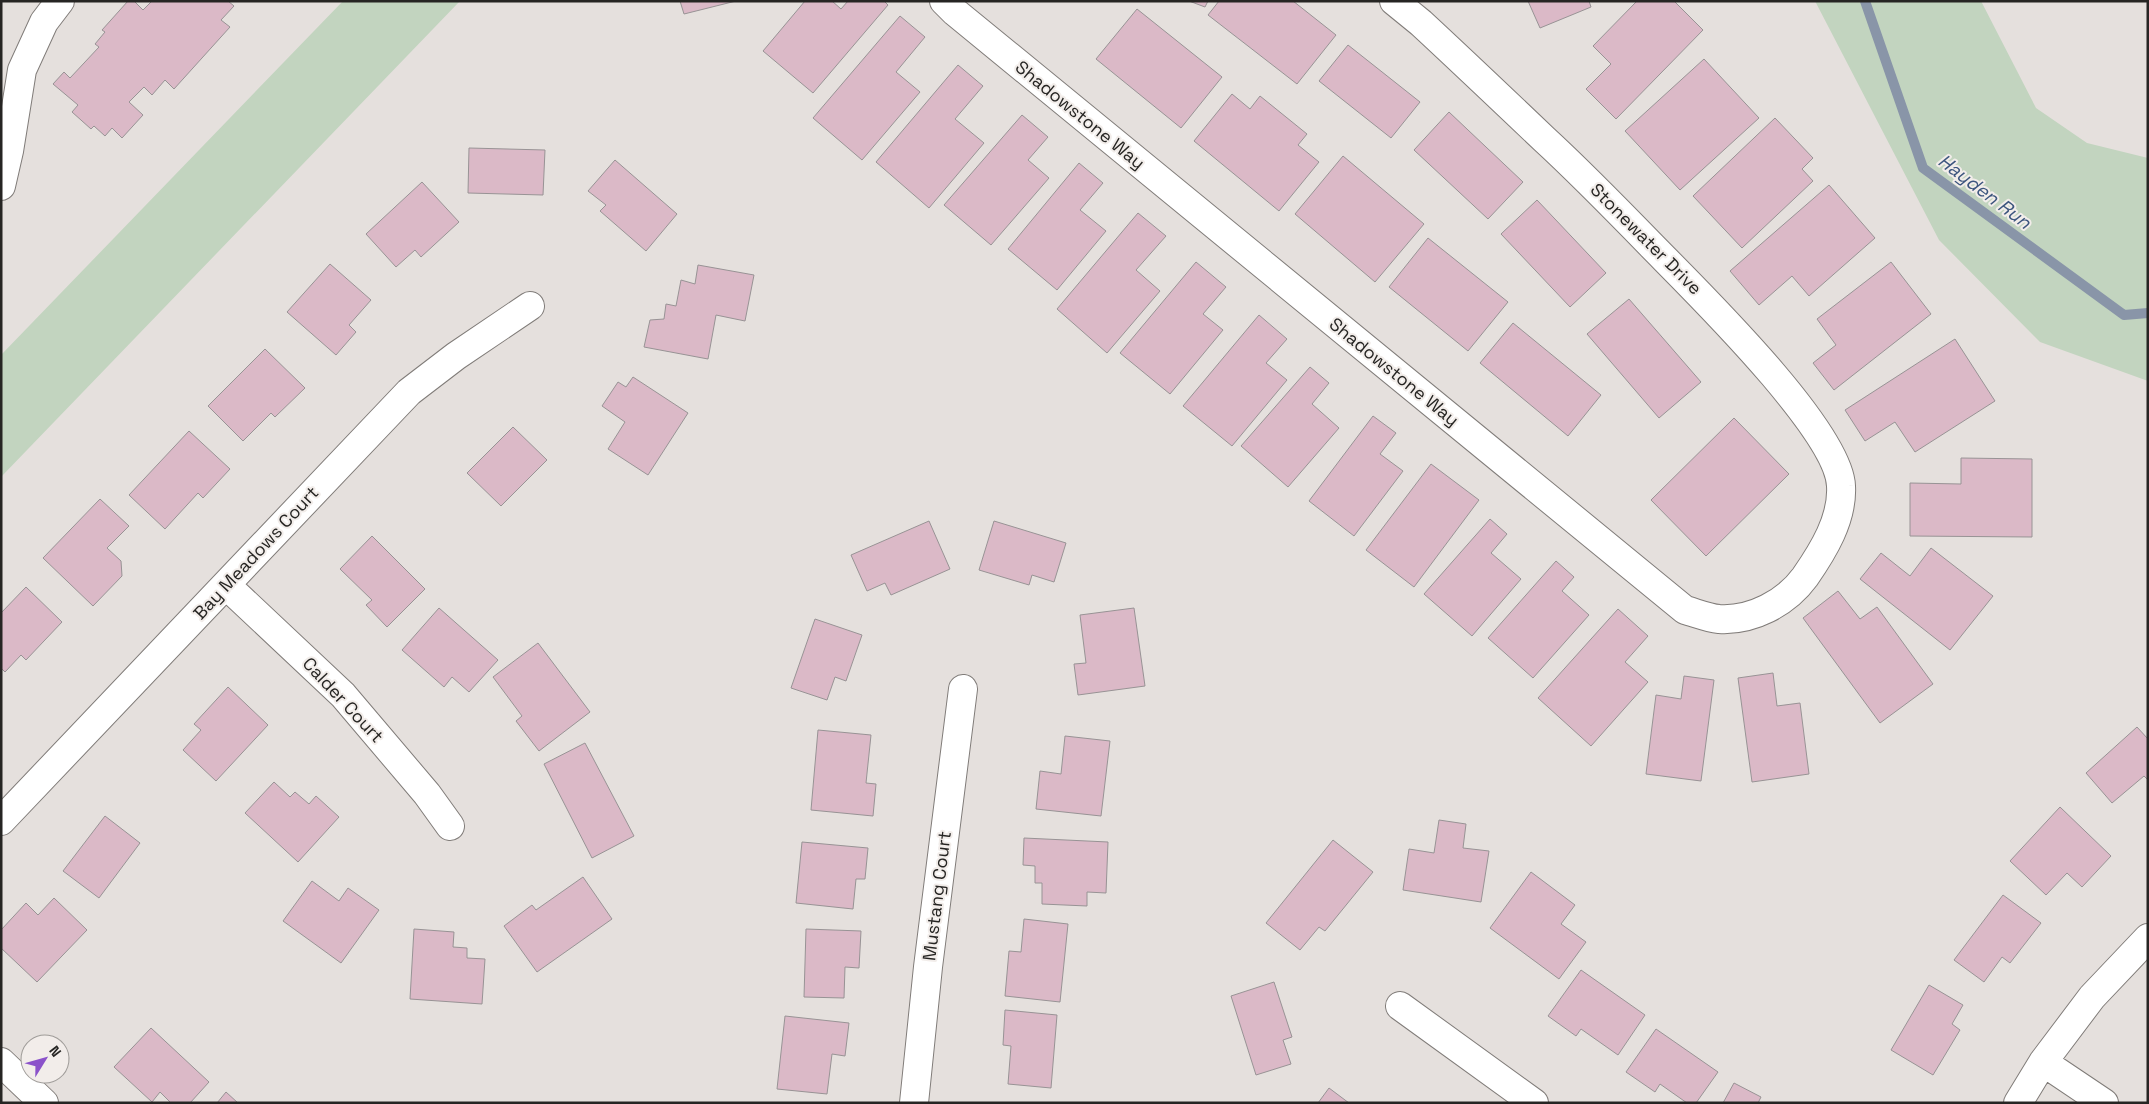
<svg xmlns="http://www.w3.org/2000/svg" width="2149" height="1104" font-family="'Space Grotesk',sans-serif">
<rect width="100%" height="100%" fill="#e5e0dd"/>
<!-- green -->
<path fill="#c2d4bf" d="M343,1H460L1,477V355Z
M1815,1H1981L2036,108L2087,143L2148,158V381L2040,342L1939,240Z"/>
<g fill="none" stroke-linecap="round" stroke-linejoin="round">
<!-- stream -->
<path stroke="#8995a8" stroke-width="10" d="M1865,1L1923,168L2124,315L2148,313"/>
</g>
<!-- building -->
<path fill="#dbb9c7" stroke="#989395" d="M128,1H134L143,10L152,1H228L234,6L221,20L230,27L174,89L165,80L152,95L144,87L129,102L143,115L122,138L112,128L105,136L94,126L91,129L72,112L78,105L53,84L64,72L70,78L99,47L95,44L105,32L102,30Z
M680,1H736L684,14Z
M805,1H832L841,9L848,1H884L888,5L813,93L763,51Z
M1189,1H1208L1205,7Z
M1219,1H1293L1336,35L1297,84L1208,15Z
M1528,1H1589L1591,7L1540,28Z
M1637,1H1674L1703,30L1616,119L1586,89L1611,64L1593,46Z
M1137,9L1222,77L1181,128L1096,59Z
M900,16L925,37L896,72L920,92L862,160L813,118Z
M1348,45L1420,102L1391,138L1319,81Z
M1704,59L1759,118L1680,190L1625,131Z
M958,65L983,86L955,119L984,143L929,208L876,162Z
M1232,94L1250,109L1260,96L1307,134L1298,145L1319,162L1279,211L1194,141Z
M1449,112L1523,182L1488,219L1414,150Z
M1022,115L1048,137L1028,160L1049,178L991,245L944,205Z
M1775,118L1813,158L1802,169L1813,181L1742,248L1693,196Z
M469,148L545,150L543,195L468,193Z
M1343,156L1424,224L1375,282L1295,214Z
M615,160L677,214L646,251L600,211L606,205L588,191Z
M1079,163L1103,183L1080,210L1106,231L1057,290L1008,249Z
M422,182L459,222L421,257L415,250L396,267L366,234Z
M1829,185L1875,238L1809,296L1792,276L1759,305L1730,271Z
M1537,200L1606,273L1570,307L1501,234Z
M1138,213L1166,236L1136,270L1160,291L1107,353L1057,309Z
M1428,238L1508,302L1468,351L1389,287Z
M1196,262L1226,287L1203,314L1223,330L1170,394L1120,353Z
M1891,262L1931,314L1834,390L1813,363L1836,345L1817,319Z
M330,264L371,300L349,325L356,332L336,355L287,312Z
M698,265L754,275L745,321L716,315L708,359L644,347L650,320L664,319L666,304L676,306L681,280L695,284Z
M1629,299L1701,382L1659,418L1587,334Z
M1259,315L1287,339L1266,363L1287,380L1232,446L1183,406Z
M1513,323L1601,395L1568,436L1480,363Z
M1955,339L1995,401L1915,452L1895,422L1865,441L1845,410Z
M265,349L305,388L275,417L271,413L243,441L208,406Z
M1310,367L1329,383L1312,404L1339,428L1288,487L1241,446Z
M633,377L688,413L648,475L608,449L625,422L602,406L618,382L626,387Z
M1373,416L1396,433L1380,454L1403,471L1354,536L1309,501Z
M1734,418L1789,474L1706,556L1651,500Z
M513,427L547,460L501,506L467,473Z
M189,431L230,469L203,498L198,493L165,529L129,495Z
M1961,458L2032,459V537L1910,536V483L1961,484Z
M1431,464L1479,500L1414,587L1366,550Z
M100,499L129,526L107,548L121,561L122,576L93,606L43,558Z
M1490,519L1507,534L1491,553L1521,579L1472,636L1424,594Z
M929,521L950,569L891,595L885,583L867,591L851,555Z
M994,521L1066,543L1054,582L1032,575L1029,585L979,570Z
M372,536L425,589L387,627L366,605L372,600L340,569Z
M1931,548L1993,596L1950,650L1860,579L1881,553L1910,576Z
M1556,561L1574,577L1562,591L1589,615L1533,678L1488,638Z
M26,587L62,622L26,660L21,655L5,672L1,668V613Z
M1838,591L1860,619L1877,607L1933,684L1880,723L1803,618Z
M439,608L498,660L469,692L452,677L444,687L402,650Z
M1134,608L1145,686L1078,695L1074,664L1086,663L1080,615Z
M1618,609L1648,636L1625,662L1648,682L1591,746L1538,698Z
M815,619L862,635L846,681L835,677L827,700L791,688Z
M538,643L590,712L539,751L516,721L522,716L493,677Z
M1773,673L1777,706L1800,703L1809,774L1752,782L1738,678Z
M1684,676L1714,680L1701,781L1646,774L1656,695L1681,699Z
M228,687L268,725L216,781L183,750L201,730L194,724Z
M2137,727L2148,739V780L2144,776L2112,803L2086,773Z
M818,730L871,735L866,783L876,784L873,816L811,810Z
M1065,736L1110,741L1101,816L1036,809L1040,771L1061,774Z
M585,743L634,836L592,858L544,764Z
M274,782L290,797L295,792L309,804L316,796L339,817L298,862L245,813Z
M2060,807L2111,856L2082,887L2067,873L2046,895L2010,861Z
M105,816L140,843L99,898L63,871Z
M1439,820L1466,824L1463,848L1489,851L1481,902L1403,890L1409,849L1434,853Z
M1024,838L1108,842L1106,893L1087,892V906L1042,904V883H1035V866L1023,865Z
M1333,840L1373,872L1325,931L1319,927L1300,950L1266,923Z
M802,842L868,848L865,879H856L853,909L796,903Z
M1531,872L1575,905L1561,924L1586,942L1559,979L1490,928Z
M583,877L612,919L537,972L504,926L532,905L536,910Z
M312,881L339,901L348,888L379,910L341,963L283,921Z
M2003,895L2041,923L2010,963L2002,957L1984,982L1954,960Z
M54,898L87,930L37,982L1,948V930L26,903L38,915Z
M1024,919L1068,924L1060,1002L1005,996L1009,951L1021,952Z
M414,929L454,932L453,947L467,948V958L485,959L482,1004L410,999Z
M806,929L861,931L859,968L845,967L844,998L804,997Z
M1581,970L1645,1015L1618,1055L1581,1029L1576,1036L1548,1016Z
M1274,982L1292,1037L1283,1040L1291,1064L1256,1075L1231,996Z
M1929,985L1963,1005L1952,1024L1960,1030L1933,1075L1891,1050Z
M1005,1010L1057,1015L1051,1088L1008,1084L1011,1046L1003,1045Z
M785,1016L849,1023L845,1056L832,1054L827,1094L777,1089Z
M151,1028L209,1082L190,1103H171L160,1092L152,1102L114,1067Z
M1656,1029L1718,1072L1696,1103H1687L1660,1084L1655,1092L1626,1072Z
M1734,1083L1761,1097L1758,1103H1723Z
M1329,1088L1349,1103H1318Z
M226,1092L238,1103H217Z"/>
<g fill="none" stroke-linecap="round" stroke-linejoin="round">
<!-- minor casing -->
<g stroke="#807c79" stroke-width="30">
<path id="minor" d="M944,1L955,12L1685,610C1696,613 1708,618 1719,619C1752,621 1786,603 1805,577C1823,551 1843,519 1841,486C1839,430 1694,289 1652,246C1617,210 1581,173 1544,139C1503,100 1462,61 1421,23L1394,1
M1,186L9,151L22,70L44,22L60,1
M226,585L343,695L427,794L450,826
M1,821L409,392L456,356L530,306
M1400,1006L1534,1103
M1,1062L44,1103
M2043,1062L2104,1103
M914,1103L928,967L963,689
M2018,1103L2043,1062L2092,997L2148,938"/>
</g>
<!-- minor -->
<use href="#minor" stroke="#fff" stroke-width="28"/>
</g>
<g text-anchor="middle" stroke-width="4" stroke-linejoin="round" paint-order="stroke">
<!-- street labels -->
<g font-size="18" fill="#262523" stroke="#f2edea">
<text transform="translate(1080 115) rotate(39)" y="6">Shadowstone Way</text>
<text transform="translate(1646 239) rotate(45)" y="6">Stonewater Drive</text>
<text transform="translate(1394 372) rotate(39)" y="6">Shadowstone Way</text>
<text transform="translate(256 553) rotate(-47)" y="6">Bay Meadows Court</text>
<text transform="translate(343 700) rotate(47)" y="6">Calder Court</text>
<text transform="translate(937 896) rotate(-83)" y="6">Mustang Court</text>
</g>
<!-- water labels -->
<g font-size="19" font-style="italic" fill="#3c557e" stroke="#f2edea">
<text transform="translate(1985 191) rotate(37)" y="7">Hayden Run</text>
</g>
</g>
<!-- border -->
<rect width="2149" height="1104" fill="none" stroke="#262523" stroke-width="5"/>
<!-- north arrow -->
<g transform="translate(45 1059) rotate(53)"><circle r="24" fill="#f2edea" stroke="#a09d9a"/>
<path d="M0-4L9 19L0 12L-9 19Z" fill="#8b52ca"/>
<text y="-8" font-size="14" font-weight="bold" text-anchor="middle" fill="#262523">N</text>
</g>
</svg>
